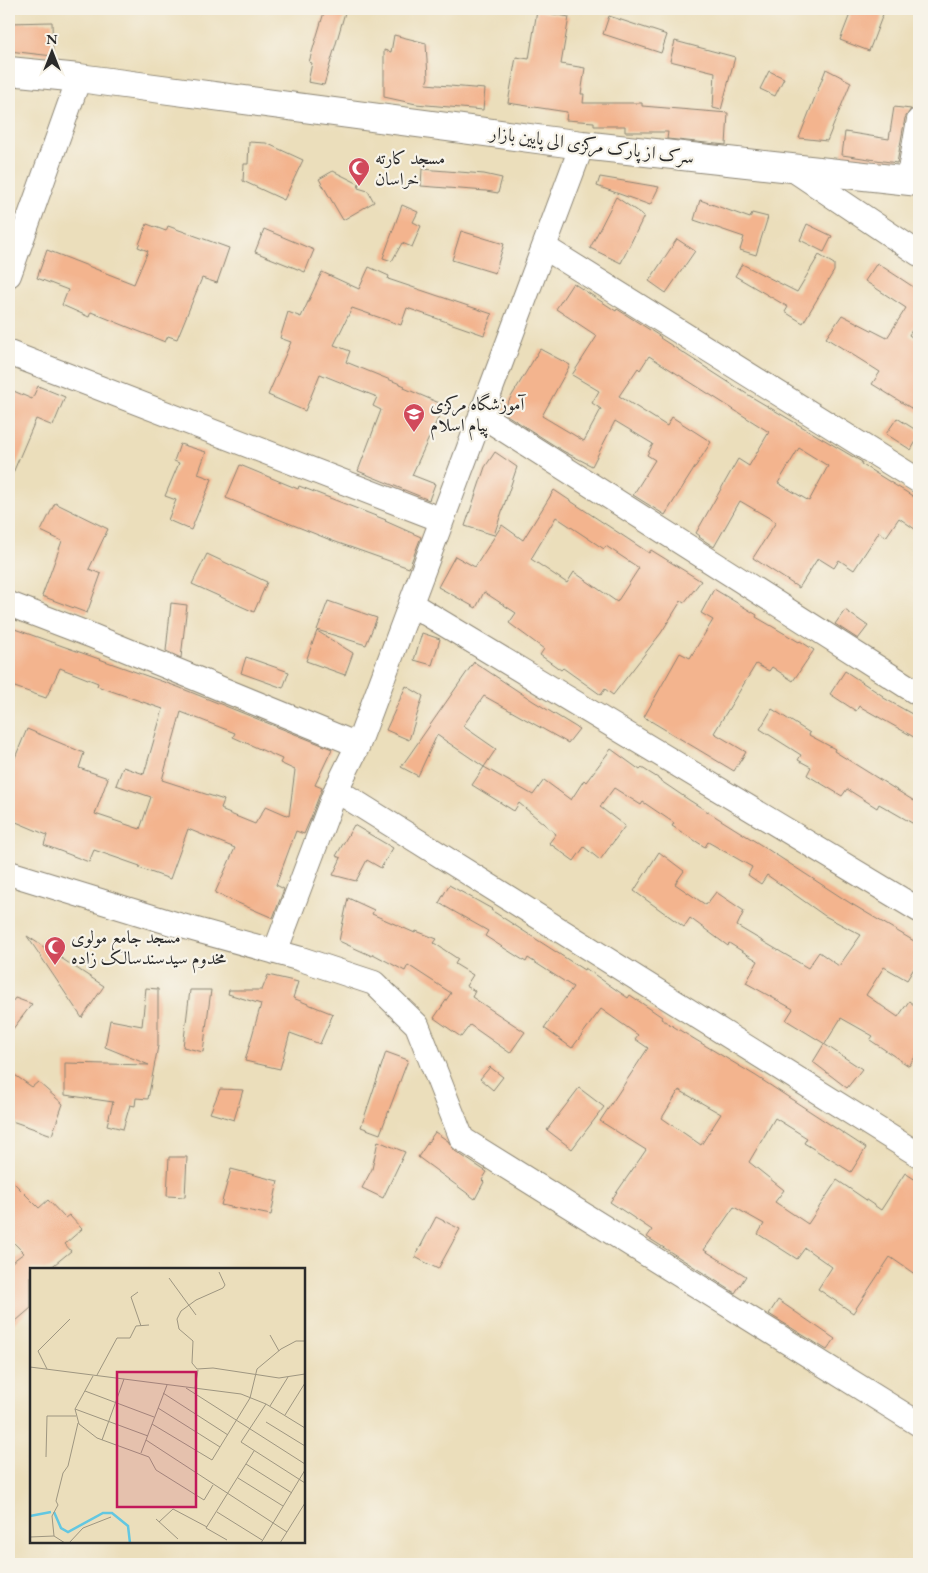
<svg xmlns="http://www.w3.org/2000/svg" width="928" height="1573" font-family="'EB Garamond',Amiri,serif">
<rect width="100%" height="100%" fill="#f7f3e8"/>
<filter id="ink" filterUnits="userSpaceOnUse"><feTurbulence type="fractalNoise" baseFrequency=".02" numOctaves="2"/><feDisplacementMap in="SourceGraphic" scale="10" xChannelSelector="R" yChannelSelector="G"/><feConvolveMatrix kernelMatrix="1 2 1 2 8 2 1 2 1" color-interpolation-filters="sRGB"/></filter>
<filter id="wash" filterUnits="userSpaceOnUse"><feTurbulence type="fractalNoise" baseFrequency=".0096" numOctaves="4" result="noise"/><feDisplacementMap in="SourceGraphic" scale="20" xChannelSelector="R" yChannelSelector="G"/><feGaussianBlur stdDeviation="1.12" result="paint"/><feColorMatrix in="noise" values="0 0 0 0 0 0 0 0 0 0 0 0 0 0 0 0 0 1.4 0 .05"/><feComposite in="paint" operator="in"/></filter>
<g filter="url(#wash)">
<rect width="100%" height="100%" fill="#ebdebb"/>
<g id="blocks">
<!-- building -->
<path fill="#f3b48e" fill-rule="evenodd" d="M325,9H346L324,85L308,82L312,63L309,62Z
M852,9H885L869,51L840,40Z
M537,11L569,17L561,64L585,68L581,94H584L583,103H642V106L728,113L726,145L667,139L668,132H625V126H594V122L566,120L567,112L508,103L516,57L529,59Z
M609,16L667,35L661,53L603,34Z
M52,22L53,56L9,51V23Z
M394,35L426,43L428,78L426,84L485,89L483,110L416,104L384,97V50L391,52Z
M675,41L735,57L721,110L713,108L715,72L670,61Z
M826,69L851,82L827,141L799,138Z
M769,71L784,78L775,96L760,89Z
M894,107L911,109L905,118L897,163L842,155L845,132L889,139Z
M249,142L266,143L303,160L284,200L243,181L244,164H248Z
M422,169L484,174L502,178L498,193L486,191L421,186Z
M333,171L359,184L358,188L368,191L374,202L343,220L319,179Z
M600,177L659,187L650,205L597,186Z
M616,197L644,216L621,263L590,248Z
M700,200L750,218L752,213L768,217L756,255L740,250L744,237L694,220Z
M402,205L418,212L413,222L421,226L412,247L402,243L392,261L383,258Z
M147,224L166,231L168,226L229,248L217,283L202,278L177,339L168,336L165,342L91,312L89,317L62,305L68,290L37,278L47,250L134,284L148,251L138,247Z
M807,224L832,236L824,252L800,240Z
M264,229L314,250L305,272L255,252Z
M461,231L504,244L495,273L452,260Z
M677,239L695,251L666,293L649,281Z
M819,255L834,264V271L803,323L785,312L788,307L735,276L742,264L797,292Z
M877,263L918,290L919,288V319L909,335L919,342V413L872,384L880,372L826,338L842,315L887,338L906,308L865,281Z
M369,267L389,276L388,279L492,314L484,335L407,308L401,325L352,308L334,345L350,351L346,362L405,386L404,388L444,405L412,475L435,484L429,500L358,471L381,410L373,406L377,397L320,374L305,411L268,395L291,342L280,338L288,312L301,317L322,272L359,289Z
M573,283L616,311L617,309L661,337L660,338L750,396L862,462L861,464L919,500V532L899,518L886,537L879,532L854,570L839,560L834,568L818,558L799,588L753,558L776,522L740,501L714,547L699,537L700,536L696,533L738,459L749,466L769,432L649,356L640,370L638,368L619,396L667,426L672,417L711,442L665,515L633,495L655,460L647,455L653,444L615,421L592,466L563,451L502,412L540,349L570,365L542,416L584,441L601,409L592,403L599,391L572,375L597,336L556,309ZM799,448L828,466L809,501L778,483Z
M38,386L65,397L53,426L36,419L9,482V389L32,399Z
M897,418L919,432V436L911,450L886,434Z
M180,444L206,452L198,474L212,479L191,530L168,520L176,500L165,496L179,463L174,461Z
M495,452L517,467L494,535L465,526L485,467Z
M240,465L298,489L299,486L386,520L385,521L421,537L409,568L333,541L226,498Z
M554,490L649,553L651,550L701,581L684,603L681,601L661,633L613,695L605,689L601,695L563,668L561,670L540,655L544,649L509,623L516,613L484,592L476,608L438,587L455,556L475,567L502,525L523,540ZM556,517L604,549L606,546L639,568L617,602L574,572L567,583L531,559Z
M55,503L108,529L89,569L101,574L87,613L42,596L62,541L41,531Z
M207,554L267,582L254,612L192,584Z
M714,589L757,615L756,617L799,642L800,641L814,650L793,681L772,667L769,671L756,664L714,733L746,752L734,771L644,717L680,653L690,658L713,620L701,613Z
M328,601L377,618L366,645L317,630Z
M171,603L187,605L181,658L166,651Z
M845,610L868,626L858,639L835,624Z
M9,627L178,687L332,749L315,785L322,788L310,820L304,834L296,831L276,885L284,889L273,918L215,893L235,848L188,829L170,879L139,868L140,866L94,850L89,862L44,845L47,835L9,819V772L27,729L84,753L79,768L108,778L95,814L140,829L151,797L116,785L123,767L144,774L163,709L97,686L98,683L60,668L46,698L9,685ZM181,712L235,733L233,737L282,759L280,763L295,770L289,816L266,806L255,824L223,811V809L221,808L224,800L162,780Z
M317,631L353,653L345,675L306,661Z
M422,633L440,639L432,665L414,660Z
M246,657L289,672L283,688L241,673Z
M474,662L533,701L579,729L568,743L484,696L463,726L496,749L484,767L437,735L418,776L401,767Z
M845,671L883,696L882,697L919,718V740L859,706L856,711L830,694Z
M406,686L423,696L409,740L386,730Z
M772,709L810,733L809,735L835,749L834,751L919,804V827L879,804L877,808L847,789L842,796L807,775L811,767L798,760L801,755L760,729Z
M611,749L640,770L642,768L658,778V779L689,800L761,845L850,903L919,944V960L907,980L884,967L866,995L898,1017L909,1001L919,1009V1051L909,1066L870,1040L873,1036L841,1018L825,1044L786,1020L793,1009L746,983L758,961L729,943L728,946L690,918L684,927L634,891L659,852L684,871L675,884L706,905L716,892L744,911L737,926L808,968L819,952L839,966L861,935L825,916L767,875L761,884L748,875L752,867L708,842L705,847L672,826L674,823L643,802L641,805L614,788L600,807L625,826L600,860L584,847L574,861L549,843L556,834L519,803L514,811L472,785L484,767L533,795L544,780L571,800L584,780L586,782Z
M354,825L393,848L381,868L367,860L356,881L333,875L341,858L336,856Z
M449,885L492,909L491,910L584,970L585,968L628,998L630,995L662,1017L661,1019L756,1076L866,1148L851,1172L804,1143L807,1138L775,1118L749,1162L784,1190L775,1202L808,1224L837,1180L881,1210L905,1173L919,1182V1277L890,1257L853,1313L818,1289L832,1267L805,1248L797,1259L758,1234L764,1224L734,1207L704,1250L746,1276L735,1293L647,1237L652,1230L610,1202L646,1150L600,1121L648,1048L635,1039L638,1035L601,1009L572,1048L544,1028L573,987L528,958L526,962L485,936L488,931L439,903ZM679,1090L721,1114L701,1145L662,1118Z
M348,898L374,910L372,914L415,933L416,931L437,939L434,943L458,959L455,964L473,975L466,986L475,991L472,997L525,1032L510,1053L470,1025L461,1037L434,1018L451,993L408,965L405,971L373,954L372,956L339,941Z
M27,936L104,986L82,1018Z
M268,975L298,982L293,998L333,1014L320,1044L290,1033L280,1069L245,1061L261,1004L228,994L229,990H262Z
M146,988L158,989V1046L148,1099L136,1098L135,1106L130,1105L123,1129L107,1125L113,1102L65,1095V1063L149,1065L105,1047L110,1020L142,1026Z
M190,990H211L203,1052L183,1047Z
M15,998L32,1004L9,1034V1006Z
M824,1044L862,1069L847,1088L813,1062Z
M386,1052L408,1060L380,1134L361,1127Z
M490,1067L503,1077L493,1090L480,1079Z
M9,1071L32,1087L38,1082L63,1104L52,1135L9,1120Z
M579,1088L604,1107L572,1149L547,1130Z
M220,1089L243,1090L234,1120L210,1113Z
M435,1132L448,1141L455,1151L487,1172L482,1180L484,1182L475,1199L418,1157Z
M378,1141L405,1152L383,1198L362,1188L372,1169Z
M169,1157H187L185,1197L167,1196Z
M231,1169L278,1181L271,1215L221,1205Z
M9,1178L39,1208L48,1200L65,1218L69,1215L82,1229L65,1244L71,1251L49,1269H31V1308L9,1327V1264L24,1253L9,1238Z
M436,1217L460,1229L438,1269L415,1257Z
M778,1300L835,1339L827,1350L769,1314Z"/>
</g>
</g>
<g filter="url(#ink)">
<use href="#blocks" fill-opacity="0" stroke="#8b8473" stroke-width="1"/>
<g fill="none" stroke-linecap="round" stroke-linejoin="round">
<!-- minor casing -->
<g stroke="#8b8473" stroke-width="26">
<path id="minor" d="M791,168L919,254
M908,181L919,120
M544,247L919,481
M9,275L79,78
M9,353L442,520
M481,415L919,694
M9,604L90,635L358,745
M411,604L919,910
M336,790L919,1155
M9,873L175,924L301,959L374,983L417,1025L462,1139L919,1424
M275,952L336,790L358,745L582,145"/>
</g>
<!-- major casing -->
<g stroke="#8b8473" stroke-width="30">
<path id="major" d="M9,71L79,78L582,145L919,182"/>
</g>
<!-- minor -->
<use href="#minor" stroke="#fff" stroke-width="24"/>
<!-- major -->
<use href="#major" stroke="#fff" stroke-width="28"/>
</g>
</g>
<!-- icons -->
<defs>
<g id="mosque-pin" transform="scale(1.125)"><path d="M0 17L-7.5 6A9.5 9.5 0 1 1 7.5 6Z" fill="#d1495b" stroke="#f7f3e8"/><path d="M3.5-4.9A6 6 0 1 0 3.5 4.9A5 5 0 1 1 3.5-4.9Z" fill="#fff"/></g>
<g id="school-pin" transform="scale(1.125)"><path d="M0 17L-7.5 6A9.5 9.5 0 1 1 7.5 6Z" fill="#d1495b" stroke="#f7f3e8"/><path d="M0-5L7-2L0 1L-7-2ZM-4 1L0 2.5L4 1V4Q0 6-4 4Z" fill="#fff"/></g>
</defs>
<g fill-rule="evenodd">
<use href="#mosque-pin" x="359" y="168"/>
<use href="#school-pin" x="414" y="414"/>
<use href="#mosque-pin" x="55" y="947"/>
</g>
<g text-anchor="middle" stroke-width="4.5" stroke-linejoin="round" paint-order="stroke">
<!-- street labels -->
<g font-size="18" fill="#2b2b2b" stroke="#f7f3e8">
<text transform="translate(592 145) rotate(7)" y="6">سرک از پارک مرکزی الی پایین بازار</text>
</g>
<!-- poi labels -->
<g font-size="18" fill="#2b2b2b" stroke="#f7f3e8" text-anchor="start">
<text x="375" y="164">مسجد کارته<tspan x="375" dy="21">خراسان</tspan></text>
<text x="430" y="410">آموزشگاه مرکزی<tspan x="430" dy="21">پیام اسلام</tspan></text>
<text x="71" y="943">مسجد جامع مولوی<tspan x="71" dy="21">مخدوم سیدسندسالک زاده</tspan></text>
</g>
</g>
<!-- overview -->
<g transform="translate(30 1268)">
<rect width="275" height="275" fill="#ebdebb"/>
<path fill="none" stroke="#63c7e1" stroke-width="2.5" d="M24,244L31,260L38,264L73,245H82L98,258L100,275M0,248L21,244"/>
<path fill="none" stroke="#9e9681" stroke-width="1" d="M189,4L195,17L193,20L166,32L151,43L147,51L149,61L163,73L162,95L167,101L183,100L249,110L275,106M139,10L166,47M108,24L101,29L111,58M240,67L249,83M0,99L211,126L236,136L275,160M17,101L8,83L40,51M67,107L87,70H100L106,58L119,57M63,108L45,141L49,156L67,170L119,189L126,202L174,232L183,217M156,120L275,196M165,120L168,102M55,123L124,149M133,125L198,167M236,136L211,174L275,215M240,138L258,109M128,140L190,179M45,141L118,168M255,147L275,115M236,154L275,178M122,156L182,192L220,130L227,101L251,81L266,73H275M72,172L94,111M116,172L257,264M111,185L137,117M16,189L17,148H46M216,196L262,225M208,210L253,238M187,244L232,272M126,251L148,271M129,254L143,241L177,259M24,268L22,248L28,237L26,233L33,205L38,198L48,155M0,269L24,268L35,275M197,272L176,260L224,183M39,275L53,260L81,249M231,275L275,202M250,275L275,235"/>
<path fill="#c2185b" fill-opacity="0.15" stroke="#c2185b" stroke-width="2.5" d="M87,104H166V239H87Z"/>
<rect width="275" height="275" fill="none" stroke="#2b2b2b" stroke-width="2.5"/>
</g>
<!-- margin -->
<rect width="928" height="1573" fill="none" stroke="#f7f3e8" stroke-width="30"/>
<!-- north arrow -->
<g transform="translate(52 52)" stroke="#f7f3e8" stroke-width="4" paint-order="stroke">
<path d="M0-4L9 19L0 12L-9 19Z" fill="#2b2b2b"/>
<text y="-8" font-size="14" font-weight="bold" text-anchor="middle" fill="#2b2b2b">N</text>
</g>
</svg>
